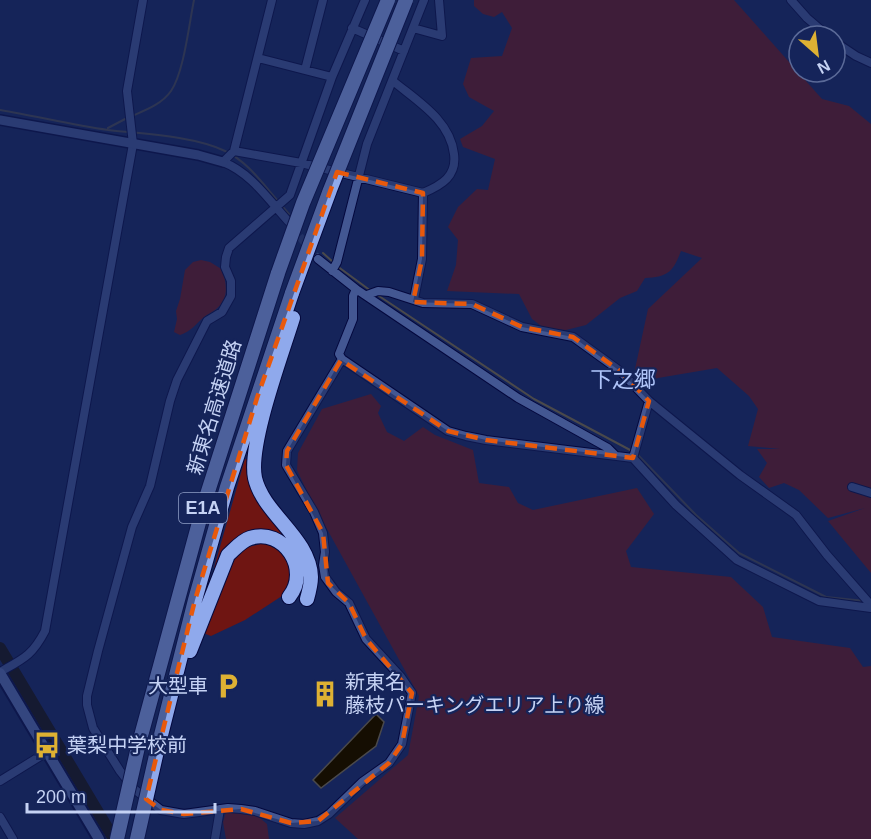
<svg xmlns="http://www.w3.org/2000/svg" width="871" height="839" font-family="Arial,'Noto Sans JP',sans-serif">
<rect width="100%" height="100%" fill="#15245a"/>
<!-- green -->
<path fill="#6f1512" d="M474,0H734L822,99L849,106L871,124V573L828,521L865,508L828,518L799,490L784,483L769,488L759,477L767,463L757,449H780L748,446L758,409L749,396L717,368L658,378L641,384L635,369L648,309L702,258L681,251C673,272 668,277 645,278L637,291L620,298L586,325L566,330L544,328L532,319L519,294L447,291L456,265L458,240L448,227L458,207L477,189L488,190L495,159L463,147L460,139L482,126L494,111L469,97L463,84L471,58L502,56L512,28L502,12L494,17L483,14L474,6Z
M201,260L210,262L223,270C226,285 230,299 215,310C211,313 207,314 203,318C195,325 191,331 180,335L174,332L177,319L176,311L180,299L185,270L193,262Z
M371,394L381,406L378,413L387,432L404,441L423,427L435,435L473,450L479,483L509,487L518,503L533,510L637,488L654,514L626,551L631,567L731,577L763,607L772,637L850,648L863,667L871,666V839H358L335,818L408,755L419,696L311,500L297,470L298,453L322,409Z
M245,459L249,460L292,544L268,531L216,568H214Z
M265,543L289,556L293,572L288,592L245,620L211,636L203,633C210,615 225,562 239,552C247,547 256,545 265,543Z
M226,812L255,814L267,824L269,839H226L223,822Z"/>
<!-- water -->
<path fill="#150e02" stroke="#4a494b" stroke-width="1.5" d="M376,714L384,722L376,746L321,788L313,780Z"/>
<g fill="none" stroke-linecap="round" stroke-linejoin="round">
<!-- stream -->
<path stroke="#4a494b" stroke-width="2" d="M0,110C36,116 72,125 108,130C144,134 193,136 225,151C248,162 262,183 278,201
M132,116C146,110 162,104 171,91C184,72 189,24 194,0
M108,128L127,118
M282,206L289,214
M323,253L333,262
M337,266L371,291
M376,294L534,399L632,451
M637,454L696,515L739,553L826,597L865,601"/>
<!-- river -->
<path stroke="#150e02" stroke-width="12" d="M0,648L114,839"/>
<!-- minor-tunnel -->
<path stroke="#2f3e71" stroke-width="8" stroke-dasharray="8 4" stroke-linecap="butt" d="M292,227L318,259"/>
<!-- minor casing -->
<g stroke="#04083d" stroke-width="10">
<path id="minor" d="M272,0L234,151L223,162C251,173 268,199 288,221
M791,0L807,18L828,36
M352,28L404,51
M413,28L442,36L439,0
M835,42L856,56L871,63
M258,58L332,77
M305,70L323,0
M234,151L301,163L423,193C442,185 457,176 454,154C450,120 417,101 393,81
M318,259L356,289L518,398L608,448L615,455
M332,271L337,262L367,144L424,0
M356,289L353,296V319L339,354L342,359L287,451L286,465L314,512L323,533L325,552L323,565L325,577L336,592L349,603L366,639L401,677L412,693L402,744L389,763L362,782L329,814L318,821L304,824L291,823L255,811L241,809L228,808L184,814L161,810L134,789L120,771L93,728L87,705V696L98,651L132,527L150,486L170,401L177,380L207,321L222,312L231,296V281L225,267L226,257L229,248L290,195L332,77L365,0
M367,295L378,291L389,292L423,303L472,304L522,327L573,337L620,371L649,401L740,475L796,515L827,555L871,605
M414,299L422,259L423,193
M342,359L448,431L466,436L486,440L633,458L676,505L737,560L819,601L871,608
M633,458L649,401
M852,487L871,493
M0,672C23,659 32,656 45,631L133,144L127,91L143,0
M0,781L47,752
M0,817L13,839
M215,839L220,809"/>
</g>
<!-- tertiary casing -->
<g stroke="#04083d" stroke-width="12">
<path id="tertiary" d="M0,120L198,155L223,162"/>
</g>
<!-- secondary casing -->
<g stroke="#04083d" stroke-width="14">
<path id="secondary" d="M0,673L99,839"/>
</g>
<!-- motorway casing -->
<g stroke="#04083d" stroke-width="16">
<path id="motorway" d="M293,318C282,354 248,444 255,478C263,514 310,538 311,577C311,584 309,592 307,599
M190,651L228,555C235,549 241,541 250,538C284,527 311,570 289,597
M138,747L204,504L278,273
M157,751L195,600L227,487L292,293"/>
</g>
<!-- minor -->
<use href="#minor" stroke="#435792" stroke-width="8"/>
<!-- tertiary -->
<use href="#tertiary" stroke="#435792" stroke-width="9"/>
<!-- secondary -->
<use href="#secondary" stroke="#5a70ad" stroke-width="10"/>
<!-- motorway -->
<use href="#motorway" stroke="#8fa9ec" stroke-width="14"/>
<!-- motorway-bridge casing -->
<g stroke="#04083d" stroke-width="16" stroke-linecap="butt">
<path id="motorway-bridge" d="M278,273L303,203L388,0
M292,293L330,190L406,0
M117,839L138,747
M137,839L157,751"/>
</g>
<!-- motorway-bridge -->
<use href="#motorway-bridge" stroke="#8fa9ec" stroke-width="14"/>
</g>
<!-- marked area -->
<path d="M0 0H871V839H0ZM337,172L423,193L422,259L413,302L472,304L522,327L573,337L620,371L649,401L633,458L486,440L448,431L341,360L287,451L286,465L323,533L328,583L349,603L366,639L412,693L402,744L389,763L318,821L291,823L241,809L184,814L161,810L146,799L195,600L257,398Z" fill="#15245a" fill-opacity=".55" fill-rule="evenodd"/>
<path fill="none" stroke="#e8590c" stroke-width="4.5" stroke-dasharray="12 8" stroke-linejoin="round" d="M337,172L423,193L422,259L413,302L472,304L522,327L573,337L620,371L649,401L633,458L486,440L448,431L341,360L287,451L286,465L323,533L328,583L349,603L366,639L412,693L402,744L389,763L318,821L291,823L241,809L184,814L161,810L146,799L195,600L257,398Z"/>
<!-- icons -->
<defs>
<g id="parking-bare" transform="scale(2.07)"><path d="M-3.5-5.5H1a3.5 3.5 0 0 1 0 7H-1V5.5H-3.5ZM-1-3.4V-.6H.8a1.4 1.4 0 0 0 0-2.8Z" fill="#deb133" stroke="#15245a" stroke-width="2.5" paint-order="stroke"/></g>
<g id="building-bare" transform="scale(2.07)"><path d="M-4-6H4V6H1V3H-1V6H-4ZM-2.5-4.3h1.7v1.8h-1.7ZM.8-4.3h1.7v1.8H.8ZM-2.5-1h1.7V.8h-1.7ZM.8-1h1.7V.8H.8Z" fill="#deb133" stroke="#15245a" stroke-width="2.5" paint-order="stroke"/></g>
<g id="bus-bare" transform="scale(2.07)"><path d="M-5-6H5V4H4V6H2V4H-2V6H-4V4H-5ZM-3.5-4V0h7V-4ZM-3.5 1.2v1.5H-2V1.2ZM2 1.2v1.5H3.5V1.2Z" fill="#deb133" stroke="#15245a" stroke-width="2.5" paint-order="stroke"/></g>
</defs>
<g fill-rule="evenodd">
<use href="#parking-bare" x="228" y="686"/>
<use href="#building-bare" x="325" y="694"/>
<use href="#bus-bare" x="47" y="745"/>
</g>
<g text-anchor="middle" stroke-width="4.5" stroke-linejoin="round" paint-order="stroke">
<!-- shield labels -->
<rect fill="#15245a" stroke="#909ec6" stroke-width="1.5" x="179" y="493" width="48" height="30" rx="4.5"/>
<g font-size="18" font-weight="bold" fill="#c5d2f4">
<text x="203" y="514">E1A</text>
</g>
<!-- street labels -->
<g font-size="20" fill="#c5d2f4" stroke="#15245a">
<text transform="translate(214 407) rotate(-73)" y="7">新東名高速道路</text>
</g>
<!-- poi labels -->
<g font-size="20" fill="#c5d2f4" stroke="#15245a" text-anchor="start">
<text x="345" y="689">新東名<tspan x="345" dy="23">藤枝パーキングエリア上り線</tspan></text>
<text x="208" y="693" text-anchor="end">大型車</text>
<text x="67" y="752">葉梨中学校前</text>
</g>
<!-- quarter labels -->
<g font-size="22" fill="#afc4f9" stroke="#15245a">
<text x="623" y="387">下之郷</text>
</g>
</g>
<!-- north arrow -->
<g transform="translate(817 54) rotate(152)"><circle r="28" fill="#15245a" stroke="#5b6a98" stroke-width="1.5"/>
<path d="M0-4.5L10 22L0 15L-10 22Z" fill="#deb133"/>
<text y="-9" font-size="16" font-weight="bold" text-anchor="middle" fill="#c5d2f4">N</text>
</g>
<!-- scale -->
<path d="M27 803v9h188v-9" fill="none" stroke="#c5d2f4" stroke-width="3"/>
<text x="36" y="803" font-size="18" fill="#c5d2f4" stroke="#15245a" stroke-width="4.5" paint-order="stroke">200 m</text>
</svg>
